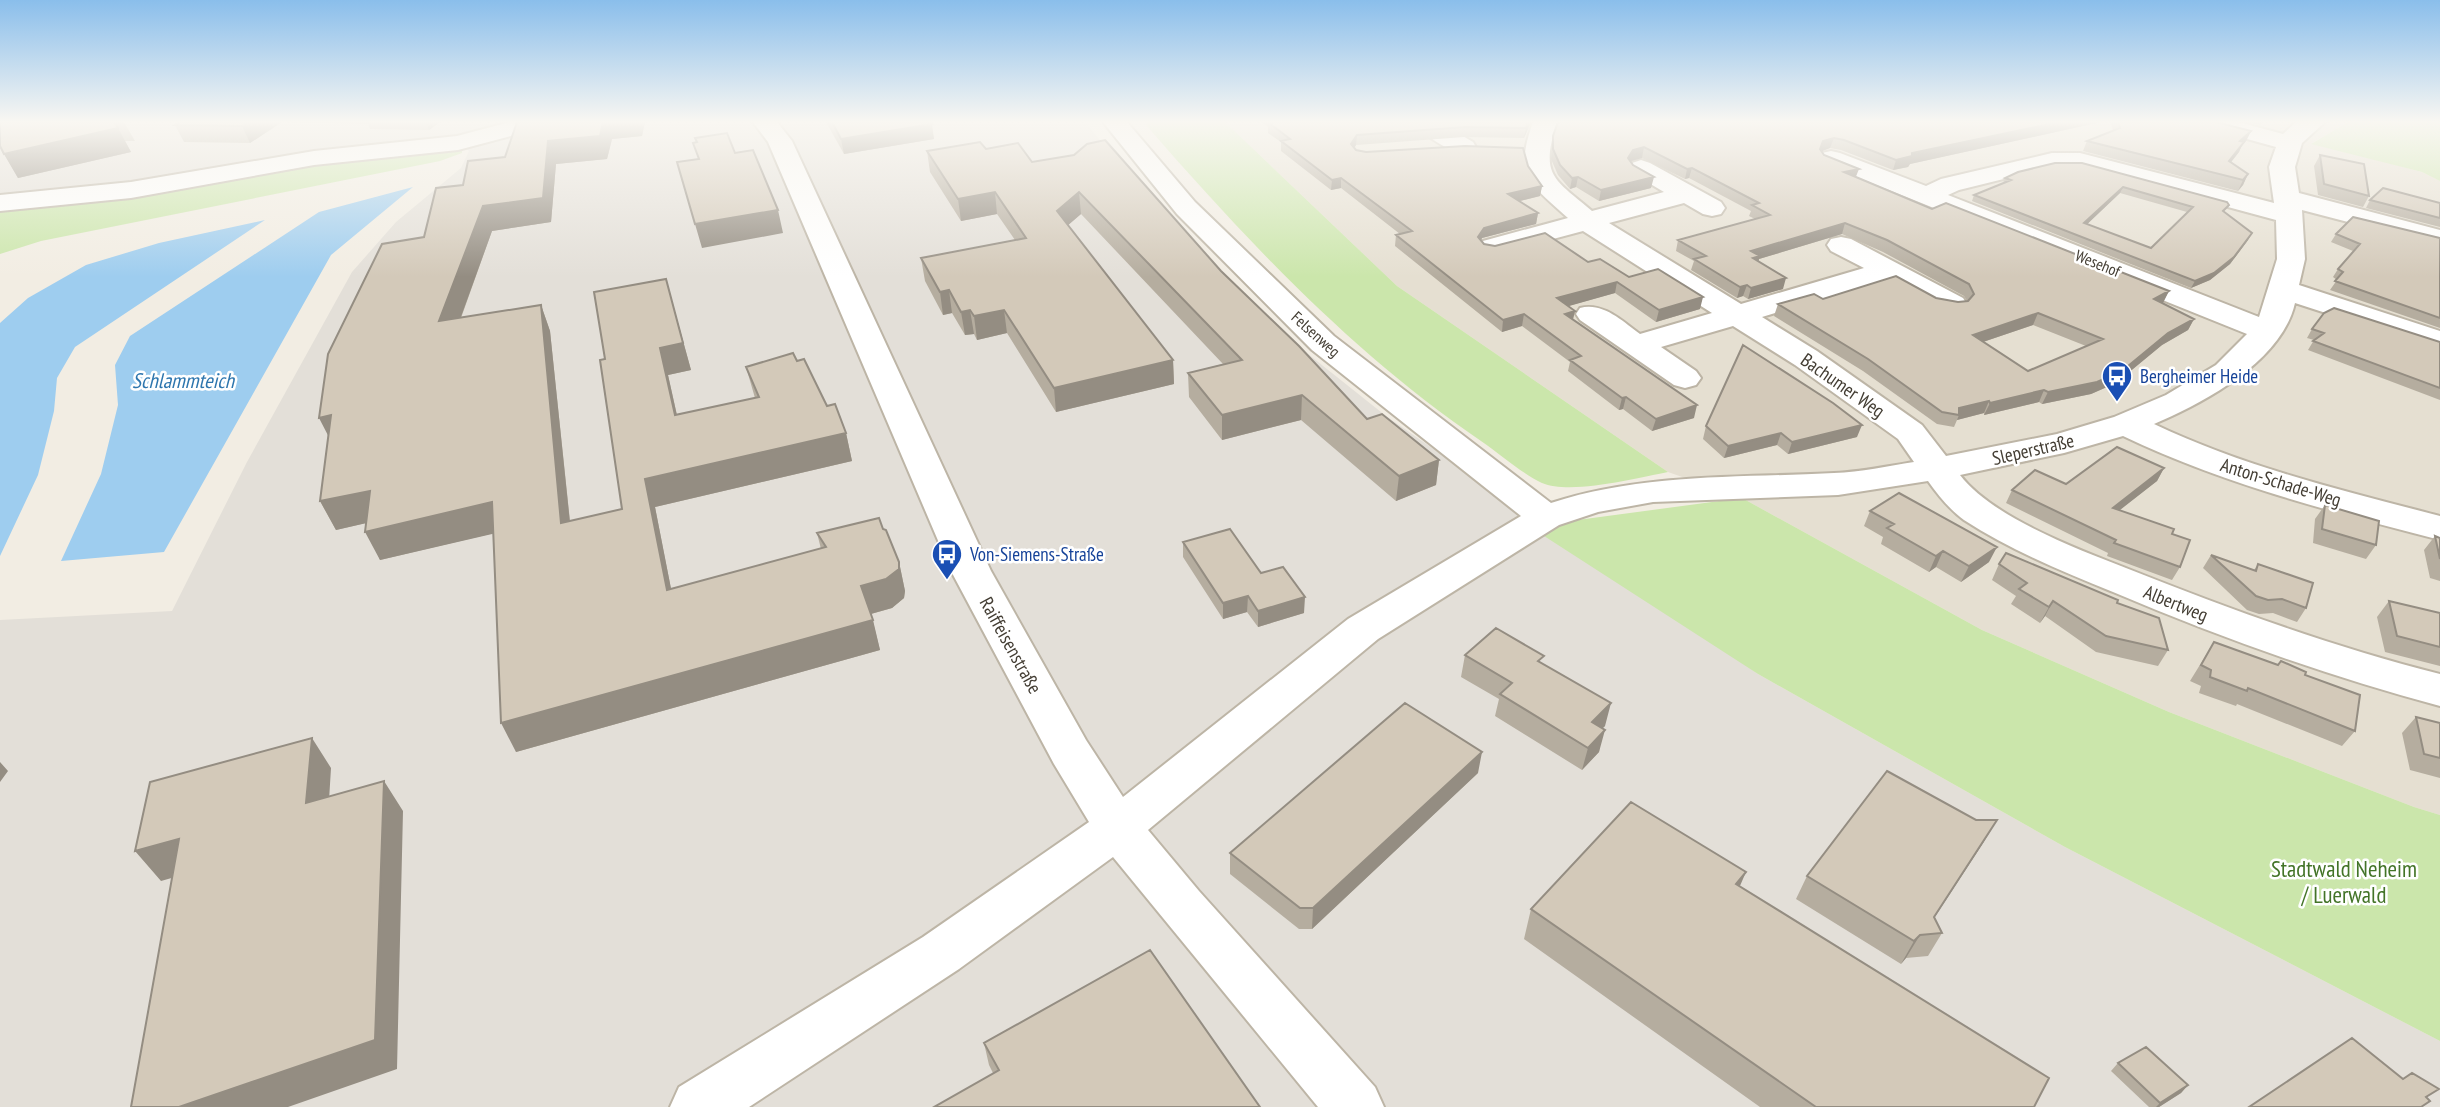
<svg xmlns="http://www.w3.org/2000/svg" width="2440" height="1107" font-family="'PT Sans Narrow',sans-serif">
<rect width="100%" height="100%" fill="#f2ede3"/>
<!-- residential -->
<path fill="#e5dfd1" d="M1225,122H2348L2312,143L2422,172L2440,181V815L2414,807L2169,712L1982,630L1742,498L1668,472L1397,286Z"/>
<!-- industrial -->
<path fill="#e3dfd8" d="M0,122H1085L1155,207L1298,346L1386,416L1758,674L2065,847L2440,1041V1107H0V620L172,611L247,462L352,272L396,222L461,168L469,151L459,140L349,148L241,163L140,183L0,195Z"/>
<!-- green -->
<path fill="#cbe6ab" d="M1147,122H1225L1397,286L1668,472C1637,478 1571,495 1542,483C1521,473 1500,454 1481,441C1354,355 1246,240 1146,125Z
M2348,122H2440V181L2422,172L2311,144Z
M462,149V153L440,161L41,241L0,254V209L303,164L409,157Z
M1742,498L1982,630L2169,712L2414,807L2440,815V1041L2065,847L1758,674L1541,534L1555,523Z"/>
<!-- water -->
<path fill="#9ecdef" d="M413,187L331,255L164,552L61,561L101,474L118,405L115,365L130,336L319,212Z
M265,220L75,347L57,378L54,411L38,475L0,556V323L28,298L86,265L159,243Z"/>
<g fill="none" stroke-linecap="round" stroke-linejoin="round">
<!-- minor casing -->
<g stroke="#bdb5a6" stroke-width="4">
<path id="minor" d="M510,122H549L545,127L458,150L314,165L131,198L0,211V195L131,182L314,151L457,136Z
M753,122H777L792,141L991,571L1086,740L1123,797L1348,619L1521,516L1312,350L1177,214L1103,122H1127L1195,202L1334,336L1551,503C1643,473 1739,478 1834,473C1861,472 1888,466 1914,462L1898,439L1795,365L1733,326L1661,347L1696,371L1701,378L1696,385L1685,388L1674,385L1580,320L1576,314L1580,308C1603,302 1622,321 1640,334L1712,313L1583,231L1493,255L1483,253L1479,247L1483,241L1568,218C1529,183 1514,175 1533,122H1557C1540,176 1553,178 1592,211L1664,192L1632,173L1628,168L1632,163L1641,160L1650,163L1721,202L1725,208L1721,214L1712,216L1703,214L1684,203L1609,223L1741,304L1864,268L1831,251L1827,245L1831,239L1841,237L1851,239L1963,298L1967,304L1963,310C1937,317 1908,292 1885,280L1762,317L1817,351L1922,425L1946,456L2057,434L2114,417L2166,395L2216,365L2247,334L1822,163L1819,158L1822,153L1831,151L1840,153L1926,186L1941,179L2052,153H2080L2274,203L2269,167L2276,147L2204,127L2200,122H2238L2283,134L2296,122H2325L2302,143L2295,167L2299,193L2440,230V246L2302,210L2305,259L2299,285L2440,331V350L2295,303C2282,361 2204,403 2154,424C2244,467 2344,491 2440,516V540C2333,512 2223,484 2123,436L2064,453L1960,475C1992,517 2077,549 2126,568C2229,609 2333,647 2440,674V706C2328,676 2219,637 2113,592C2062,571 2010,550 1964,520C1950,510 1938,495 1928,481L1838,495L1653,502L1598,512L1559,525L1378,639L1148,830L1199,891L1375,1087L1384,1107H1318L1113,857L959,969L749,1107H670L679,1087L923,937L1089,822L1054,764L951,571L768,142ZM2052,167H2080L2276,220L2277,259L2259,317L1948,195L1959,190Z
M1410,122H1439L1473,142L1476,147L1473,152C1452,157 1431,137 1414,127Z"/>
</g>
<!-- minor -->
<use href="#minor" fill="#fff" fill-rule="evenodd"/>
</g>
<!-- wall -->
<path fill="#b5ad9f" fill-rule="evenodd" d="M0,122H124L135,141H125L131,152L18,178L4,154Z
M180,122H440L429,130L370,129L368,124L282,122L250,143L184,142L175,125Z
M517,122H645L642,136L612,139L607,159L556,164L551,222L492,231L461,318L541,305L550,331L570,521L622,509L605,359L666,279L691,370L668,375L677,415L755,398L746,367L797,361L846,433L852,461L655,507L671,589L821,549L817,533L883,529L899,562L905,591L904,598L892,608L871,614L880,650L516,752L494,533L380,560L366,523L336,530L320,501L424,237L463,185L505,157Z
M826,122H930L934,139L844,154Z
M1261,122H1531L1524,138L1464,137L1356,145L1354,148L1356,150L1366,152L1528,166L1542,186L1540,196L1520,201L1538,213L1536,224L1482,238L1481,241L1484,244L1588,262L1629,277L1700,309L1656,322L1615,293L1568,306L1575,311L1573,319L1694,418L1652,431L1623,409L1619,410L1568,371L1570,362L1522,326L1502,332L1395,246L1396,235L1400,234L1341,188L1331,190L1281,151V142L1268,133V127Z
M2101,122L1910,164L1908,167L1893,170L1841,150L1830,148L1821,151L1824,155L1856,177L1932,209L2169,291L2162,303L2194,319L2188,330L2162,345L2116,383L2091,394L2042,404L2039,402L1984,415V413L1957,420L1954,427L1937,424L1863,371L1774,316L1778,304L1823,299L1936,298L1958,302L1967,301L1964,296L1883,252L1842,234L1759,259L1758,261L1783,289L1748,299L1743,296L1737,298L1691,270L1694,261L1676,251L1678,240L1755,219L1749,216L1751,211L1689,178L1685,179L1642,158L1630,162L1651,188L1599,201L1576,187L1570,189L1558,175L1551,159L1553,136ZM2033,325L2086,346L2028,371L1983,342Z
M2110,122H2216L2251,131L2246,141L2242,145L2239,152L2231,162L2248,174L2243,185L2238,191L2083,151L2087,141L2113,130Z
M2247,122H2263L2260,125Z
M986,149L1032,162L1221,271L1367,419L1439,460L1436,485L1396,501L1301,420L1222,440L1189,397L1188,373L1223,364L1081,214L1068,225L1173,360L1174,384L1056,412L1007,333L977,340L974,334L965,335L952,313L943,315L925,281L921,258L1015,240L997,214L961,221L930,172L927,151Z
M2320,155L2369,196L2363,207L2318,195L2314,166Z
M2055,163L2225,213L2248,240L2230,264L2210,280L2191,288L1972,201L1974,195L2003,183L2005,178ZM2120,193L2187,212L2151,248L2087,224Z
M2370,200L2440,203V227L2366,208Z
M2336,234L2440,238V328L2330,290L2337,280L2333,277L2338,269L2353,251L2331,242Z
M2312,329L2440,342V400L2308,350L2314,340L2307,338Z
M1706,426L1857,437L1788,454L1777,445L1724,458L1703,439Z
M2164,468L2157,481L2119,510L2172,534L2180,567L2172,580L2107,556L2108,553L2006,503L2012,490L2066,484Z
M2325,505L2376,545L2366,559L2313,543L2315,519Z
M1870,511L1989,562L1961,582L1936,567L1929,572L1881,544L1883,537L1864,526Z
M2435,536L2440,538V581L2430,578L2424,550Z
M1183,542L1261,573L1304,613L1258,627L1247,612L1223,619L1183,557Z
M2211,555L2254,570L2258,564L2306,608L2297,622L2273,613L2259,614L2247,610L2203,568Z
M1999,564L2117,603L2168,650L2158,666L2096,652L2045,616L2040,623L2011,604L2016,596L1992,580Z
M2389,601L2440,613V666L2385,652L2377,617Z
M2214,642L2305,675L2355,731L2342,746L2237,704L2236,706L2199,693L2201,686L2190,681Z
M1465,655L1542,664L1605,726L1602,728L1599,752L1582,770L1495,716L1499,699L1461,677Z
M2416,717L2440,723V778L2410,770L2402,733Z
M1478,773L1312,929H1299L1230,874V853Z
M1976,820H1997L1983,843L1934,918L1942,933L1928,956L1906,958L1901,964L1796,899L1807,876Z
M1740,886L2034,1107H1760L1524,939L1531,909Z
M984,1043L1260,1107L993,1073L989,1065Z
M2118,1063L2188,1085L2181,1093L2159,1107H2149L2111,1071Z"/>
<!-- shaded-wall -->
<path fill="#948d82" d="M248,122H282L250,143L242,126Z
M426,122H440L429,130Z
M603,122H645L642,136L612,139L607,159L556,164L551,222L492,231L450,347L439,321L483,206L548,141Z
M1528,122H1531L1524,138L1526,128Z
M2059,122H2101L1910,164L1908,167L1893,170L1896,160L1912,153Z
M932,124L934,139L844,154L841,139Z
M118,128L131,152L18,178L4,154Z
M2251,131L2246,141L2242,145L2239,152L2224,171L2240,141Z
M1357,135L1356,145L1351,154V144Z
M1834,138L1830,148L1820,152L1817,159L1823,141Z
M1644,147L1642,158L1631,161L1625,168L1628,158L1633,150Z
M1692,168L1689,178L1685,179L1687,169Z
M1859,169L1855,179L1844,172Z
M2248,174L2243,185L2238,191L2243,180Z
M1578,177L1576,187L1570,189L1572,178Z
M1654,177L1651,188L1599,201L1601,190Z
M1341,178V188L1331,190L1332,180Z
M1542,186L1540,196L1507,204L1508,194Z
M2123,187L2120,193L2081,230L2084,223Z
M995,192L997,214L961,221L958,199Z
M1079,192L1081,214L1059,233L1057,211Z
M778,210L783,233L702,248L695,224Z
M1538,213L1536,224L1482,238L1477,248L1478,237L1484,228Z
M1845,223L1842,234L1759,259L1757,268L1751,251Z
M2252,233L2248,240L2230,264L2210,280L2191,288L2195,281Z
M1786,278L1783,289L1748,299L1751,288Z
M666,279L691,370L668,375L683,443L675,415L660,348Z
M1617,282L1615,293L1555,310L1557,298Z
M1747,285L1743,296L1737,298L1740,287Z
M949,290L952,313L943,315L940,292Z
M2169,291L2163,303L2148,311L2154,299Z
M1703,297L1700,309L1656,322L1659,310Z
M541,305L550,331L573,552L561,523Z
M970,310L974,334L965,335L961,312Z
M1004,310L1007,333L977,340L974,316Z
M1575,311L1572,323L1565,314Z
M2038,313L2033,325L1968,347L1973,335Z
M1524,314L1522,326L1502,332L1503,320Z
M2194,319L2188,330L2162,345L2116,383L2091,394L2042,404L2048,392L2168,333Z
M1173,360L1174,384L1056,412L1054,388Z
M2044,390L2039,402L1984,415L1990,403Z
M1302,395L1301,420L1222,440V415Z
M1626,397L1623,409L1619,410L1622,398Z
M1989,401L1984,413L1957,420L1959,415V408Z
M1697,405L1694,418L1652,431L1656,419Z
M331,415L333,445L319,418Z
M1862,425L1857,437L1788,454L1792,442Z
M846,433L852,461L655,507L677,619L667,590L645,479Z
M1781,433L1777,445L1724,458L1728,446Z
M1439,460L1436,485L1396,501L1399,476Z
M2164,468L2157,481L2106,521L2113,508Z
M370,491L384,519L336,530L320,501Z
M492,502L505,531L380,560L365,532Z
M1997,547L1989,562L1961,582L1969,566Z
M1943,551L1936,567L1929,572L1936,556Z
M899,562L905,591L904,598L892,608L867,615L861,586Z
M1248,596L1247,612L1223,619V603Z
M1305,597L1304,613L1258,627V611Z
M2053,601L2045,616L2040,623L2049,607Z
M873,620L880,650L516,752L501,723Z
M1611,703L1605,726L1586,745L1592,722Z
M1605,730L1599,752L1582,770L1588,748Z
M312,738L331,768L327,833L306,803Z
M1482,752L1478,773L1312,929L1313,908Z
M0,762L8,771L0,782Z
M384,781L403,811L397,1069L288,1107H179Z
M1997,820L1983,843L1923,935L1934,917Z
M179,839L203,869L161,881L135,851Z
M1746,872L1733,902L1736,884Z
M1920,935L1906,958L1901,964L1914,941Z
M2188,1085L2181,1093L2159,1107H2156L2160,1103Z"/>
<!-- building -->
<path fill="#d3c9b9" stroke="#948d82" stroke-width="2" fill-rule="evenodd" d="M0,122H114L118,128L4,154L0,146Z
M180,122H248L242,126L175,125Z
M517,122H603L600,136L548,141L543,198L483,206L439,321L541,305L561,523L622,509L600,360L605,359L594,292L666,279L683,343L660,348L675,415L759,397L746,367L793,353L797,361L804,359L827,406L835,404L846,433L645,479L667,590L826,547L817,533L879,518L883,529L886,530L899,562V569L886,579L861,586L873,620L501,723L492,502L365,532L370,491L320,501L331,415L319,418L328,354L382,244L424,237L436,188L463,185L468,161L505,157Z
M832,122H930L932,124L841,139Z
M1275,122H1528L1526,128L1465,127L1357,135L1351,144L1356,150L1366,152L1465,146L1523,148L1528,166L1542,186L1508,194L1538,213L1484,228L1478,237L1484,244L1495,246L1545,233L1588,262L1600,259L1629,277L1658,269L1703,297L1659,310L1617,282L1557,298L1575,311L1565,314L1697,405L1656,419L1626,397L1622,398L1570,360L1581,356L1524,314L1503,320L1396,235L1412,231L1341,178L1332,180L1281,141L1290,139L1269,123Z
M1558,122H2059L1912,153V156L1896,160L1844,140L1834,138L1823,141L1820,149L1824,155L1859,169L1844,172L1932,209L1946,203L2169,291L2154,299L2194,319L2168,333L2122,371L2097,382L2048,392L2044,390L1990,403L1989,401L1959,408V415L1942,412L1868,359L1778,304L1814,294L1823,299L1896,276L1936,298L1958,302L1968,301L1974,294L1969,284L1887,240L1845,223L1751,251L1760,256L1753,258L1786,278L1751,288L1747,285L1740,287L1694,259L1706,256L1678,240L1770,215L1752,205L1759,203L1692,168L1687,169L1644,147L1633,150L1628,158L1633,165L1654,177L1601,190L1578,177L1572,178L1560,165L1553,149V136ZM2038,313L2103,339L2028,371L1973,335Z
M2118,122H2216L2251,131L2240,141L2244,142L2229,161L2248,174L2243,180L2087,141L2120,128Z
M727,133L735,153L753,150L778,210L695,224L677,162L699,159L693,143L697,142L695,138Z
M1105,140L1221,271L1299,346L1367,419L1382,414L1439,460L1399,476L1302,395L1222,415L1188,373L1242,360L1079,192L1057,211L1173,360L1054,388L1004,310L974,316L970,310L961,312L949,290L940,292L921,258L1026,238L995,192L958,199L927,151L980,142L986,149L1018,143L1032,162L1074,155L1087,144Z
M2320,155L2364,164L2369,196L2324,184Z
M2055,163H2082L2227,202L2229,205L2223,211L2252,233L2234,257L2214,273L2195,281L1974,195L2011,180L2005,178L2018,172ZM2123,187L2193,207L2151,248L2084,223Z
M2383,188L2440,203V218L2370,200Z
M2353,217L2440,238V318L2335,281L2343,272L2338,269L2360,244L2336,234Z
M2334,308L2440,342V388L2313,341L2324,333L2312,329L2324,313Z
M1743,345L1833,403L1862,425L1792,442L1781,433L1728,446L1706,426Z
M2117,447L2164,468L2113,508L2174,529L2172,534L2190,540L2180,567L2114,543L2116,540L2012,490L2035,470L2066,484Z
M1899,493L1997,547L1969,566L1943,551L1936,556L1887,528L1894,524L1870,511Z
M2325,505L2379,521L2376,545L2322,529Z
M1230,529L1261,573L1283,567L1305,597L1258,611L1248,596L1223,603L1183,542Z
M2435,536L2440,538V559Z
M2006,553L2118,600L2117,603L2159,618L2168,650L2106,636L2053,601L2049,607L2019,589L2027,583L1999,564Z
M2211,555L2256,571L2258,564L2313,583L2306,608L2282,599L2268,600L2256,596Z
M2389,601L2440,613V647L2397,636Z
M1496,628L1544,656L1538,661L1611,703L1592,722L1605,730L1588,748L1500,694L1512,683L1465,655Z
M2214,642L2278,665L2281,661L2306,672L2305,675L2360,695L2355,731L2248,688L2247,691L2210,677L2211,670L2201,665Z
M1405,703L1482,752L1313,908H1300L1230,853Z
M2416,717L2440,723V758L2424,754Z
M312,738L306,803L384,781L375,1040L179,1107H131L179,839L135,851L150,782Z
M1887,771L1976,820H1997L1934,917L1942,933L1920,935L1914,941L1807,876Z
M1631,802L1746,872L1736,884L2049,1078L2034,1107H1816L1531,909Z
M1150,950L1260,1107H934L999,1070L984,1043Z
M2352,1038L2403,1079L2412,1073L2439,1089L2426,1097L2430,1101L2421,1107H2249Z
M2146,1047L2188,1085L2160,1103L2118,1063Z"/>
<!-- sky -->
<linearGradient id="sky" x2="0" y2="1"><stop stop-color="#8abeeb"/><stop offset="0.44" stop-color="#f9f7f2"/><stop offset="1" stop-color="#f9f7f2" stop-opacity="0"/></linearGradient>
<rect width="2440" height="277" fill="url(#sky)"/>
<!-- icons -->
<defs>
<g id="bus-pin" transform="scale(1.575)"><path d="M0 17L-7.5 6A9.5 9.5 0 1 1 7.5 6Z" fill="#1a4fb4" stroke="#fff"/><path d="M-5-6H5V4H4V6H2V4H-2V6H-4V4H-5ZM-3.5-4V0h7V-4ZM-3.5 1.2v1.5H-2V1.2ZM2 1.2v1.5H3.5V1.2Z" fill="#fff"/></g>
</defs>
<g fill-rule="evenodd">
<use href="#bus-pin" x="2117" y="376"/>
<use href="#bus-pin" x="947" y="554"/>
</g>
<g text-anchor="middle" stroke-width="5" stroke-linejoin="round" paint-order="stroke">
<!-- far-street labels -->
<g font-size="16" fill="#433d33" stroke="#fff">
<text transform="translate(2098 263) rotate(22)" y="6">Wesehof</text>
<text transform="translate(1316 334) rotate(42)" y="6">Felsenweg</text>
</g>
<!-- transit labels -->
<g font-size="19" fill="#164399" stroke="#fff" text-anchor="start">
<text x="2140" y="383">Bergheimer Heide</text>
<text x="970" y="561">Von-Siemens-Straße</text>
</g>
<!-- street labels -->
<g font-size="19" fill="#433d33" stroke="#fff">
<text transform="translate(1843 385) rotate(35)" y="7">Bachumer Weg</text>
<text transform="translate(2033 449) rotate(-13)" y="7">Sleperstraße</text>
<text transform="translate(2281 482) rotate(17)" y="7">Anton-Schade-Weg</text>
<text transform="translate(2176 603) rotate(22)" y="7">Albertweg</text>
<text transform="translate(1011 645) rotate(61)" y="7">Raiffeisenstraße</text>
</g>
<!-- water labels -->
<g font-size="21" font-style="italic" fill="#2e76ae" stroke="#fff">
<text x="183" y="388">Schlammteich</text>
</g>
<!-- near-park labels -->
<g font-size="23" fill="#437428" stroke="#fff">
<text x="2344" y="877">Stadtwald Neheim<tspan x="2344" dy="26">/ Luerwald</tspan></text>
</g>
</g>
</svg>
